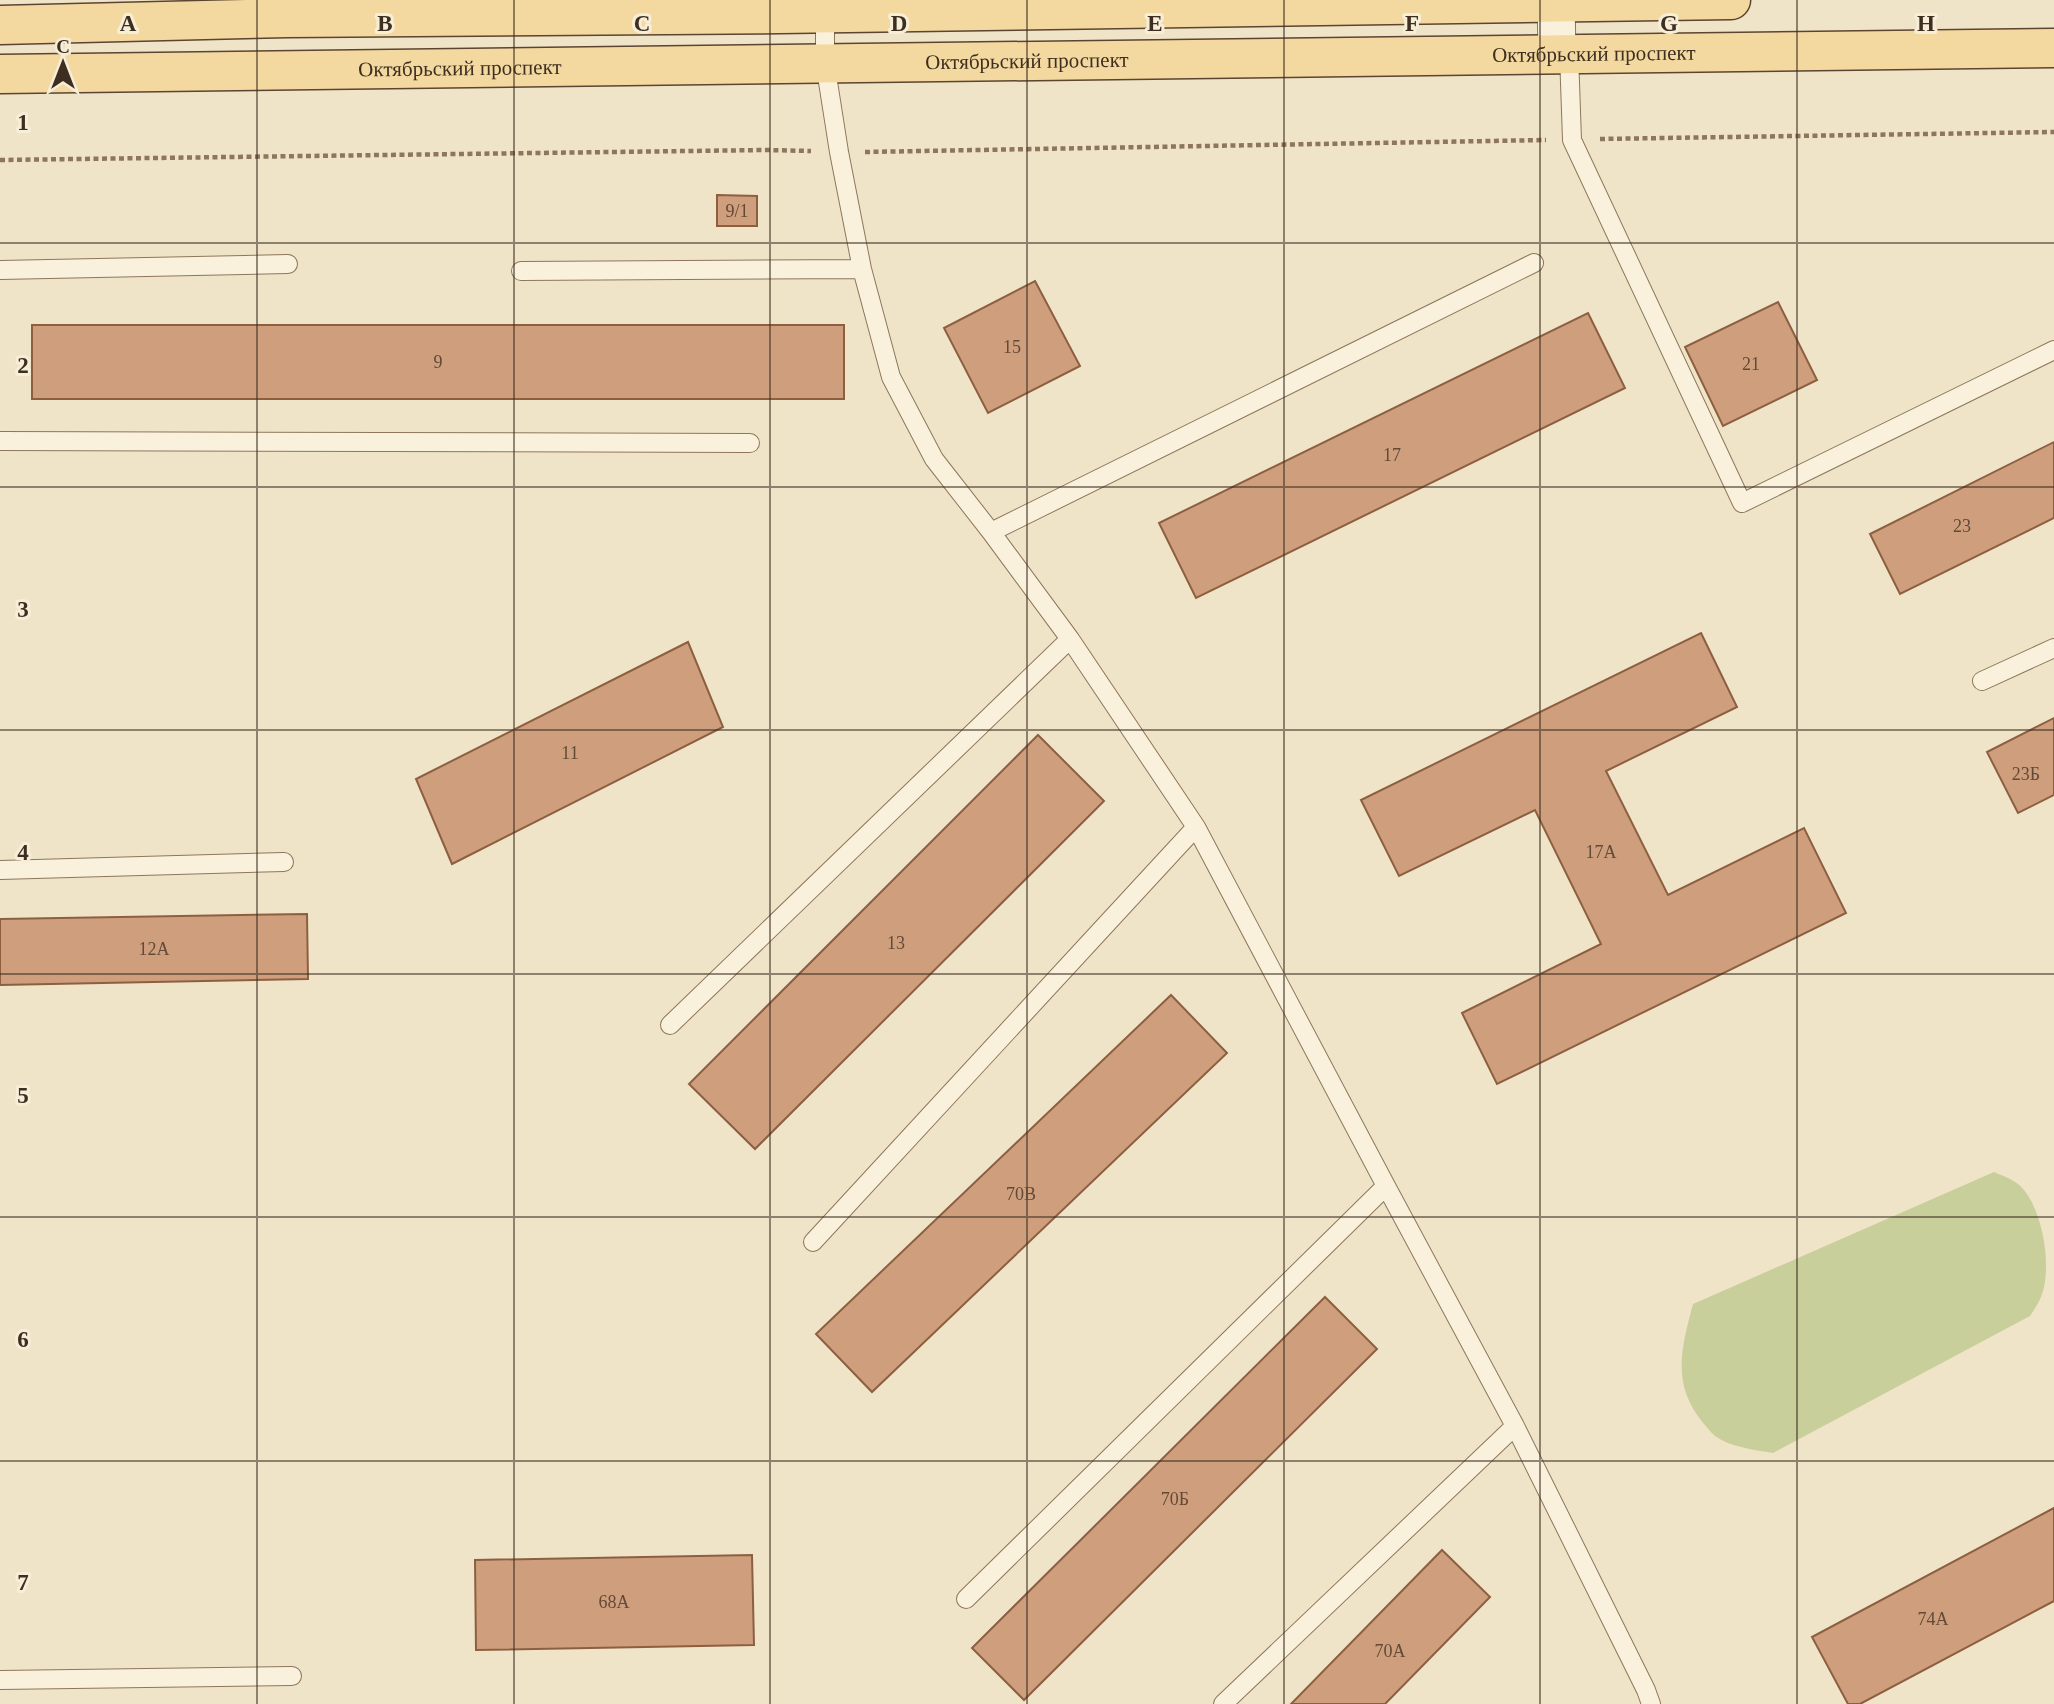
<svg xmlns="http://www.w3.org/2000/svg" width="2054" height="1704" font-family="'Times New Roman',serif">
<rect width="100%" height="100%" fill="#f0e4c8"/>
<!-- green -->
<path fill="#c9cf9b" d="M1994,1172C2001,1175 2012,1179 2018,1184C2043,1205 2053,1268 2041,1297C2038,1304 2034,1310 2030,1316L1773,1453C1755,1450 1730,1447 1715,1436C1711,1433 1707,1427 1704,1424C1671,1385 1681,1349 1693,1304Z"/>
<!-- building -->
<path fill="#cf9f7d" stroke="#8d5f41" stroke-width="2" d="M717,195L757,196V226H717Z
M1035,281L1080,366L988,413L944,328Z
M1778,302L1817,380L1723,426L1685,347Z
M1588,313L1625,388L1196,598L1159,523Z
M32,325H844V399H32Z
M2054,442V518L1900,594L1870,534Z
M1701,633L1737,707L1606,771L1668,895L1804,828L1846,913L1497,1084L1462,1013L1601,944L1535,810L1399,876L1361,800Z
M688,642L723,727L452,864L416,779Z
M2054,718V795L2018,813L1987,752Z
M1038,735L1104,801L755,1149L689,1084Z
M307,914L308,979L0,985V919Z
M1171,995L1227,1053L872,1392L816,1334Z
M1325,1297L1377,1349L1024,1700L972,1648Z
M2054,1508V1601L1860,1704H1848L1812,1637Z
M1442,1550L1490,1597L1385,1704H1291Z
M752,1555L754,1645L476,1650L475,1560Z"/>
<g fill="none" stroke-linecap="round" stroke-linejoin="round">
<!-- service casing -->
<g stroke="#8d765c" stroke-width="20">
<path id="service" d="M825,14V63L839,152L862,269L891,377L934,459L991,532L1070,639L1196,827L1386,1186L1515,1426L1646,1690L1651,1704
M1569,54L1572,140L1742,503L2054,350
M0,270L288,264
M521,271L862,269
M0,441L750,443
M991,532L1534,263
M1982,681L2054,648
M0,870L284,862
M670,1025L1070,639
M813,1242L1196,827
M966,1599L1386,1186
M0,1680L292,1676
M1223,1704L1515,1426"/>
</g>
<!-- minor casing -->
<g stroke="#8d765c" stroke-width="39">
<path id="minor" d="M1556,0L1557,54"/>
</g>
<!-- primary casing -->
<g stroke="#5b4430" stroke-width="41">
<g id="primary">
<path d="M0,25L287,18L780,14L1731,0"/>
<path id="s1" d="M0,74L2054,48"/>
</g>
</g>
<!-- path -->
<path stroke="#8d765c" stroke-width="4.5" stroke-dasharray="5 3.5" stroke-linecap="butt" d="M1600,139L2054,132
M865,152L1546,140
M0,160L765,150L811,151"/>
<!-- service -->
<use href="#service" stroke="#faf1dc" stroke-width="18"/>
<!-- minor -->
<use href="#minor" stroke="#faf1dc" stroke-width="37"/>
<!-- primary -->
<use href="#primary" stroke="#f3d9a0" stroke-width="38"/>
</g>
<!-- grid -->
<path fill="none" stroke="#3d2e20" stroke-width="2" stroke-opacity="0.55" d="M257,0V1704M514,0V1704M770,0V1704M1027,0V1704M1284,0V1704M1540,0V1704M1797,0V1704M0,243H2054M0,487H2054M0,730H2054M0,974H2054M0,1217H2054M0,1461H2054"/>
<g text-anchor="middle" stroke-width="6" stroke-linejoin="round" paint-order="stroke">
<!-- number labels -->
<g font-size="18" fill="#624a37">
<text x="737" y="217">9/1</text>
<text x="1012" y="353">15</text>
<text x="438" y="368">9</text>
<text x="1751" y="370">21</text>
<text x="1392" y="461">17</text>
<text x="1962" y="532">23</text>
<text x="570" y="759">11</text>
<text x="2026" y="780">23Б</text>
<text x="1601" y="858">17А</text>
<text x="896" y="949">13</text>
<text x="154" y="955">12А</text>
<text x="1021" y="1200">70В</text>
<text x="1175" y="1505">70Б</text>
<text x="614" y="1608">68А</text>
<text x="1933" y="1625">74А</text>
<text x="1390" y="1657">70А</text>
</g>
<!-- street labels -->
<g font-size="21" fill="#3d2e20" stroke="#f7eed8">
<text dy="7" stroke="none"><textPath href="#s1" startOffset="1594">Октябрьский проспект</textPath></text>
<text dy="7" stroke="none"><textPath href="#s1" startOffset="1027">Октябрьский проспект</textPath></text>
<text dy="7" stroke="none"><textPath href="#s1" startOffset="460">Октябрьский проспект</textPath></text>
</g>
</g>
<g font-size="23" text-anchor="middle" font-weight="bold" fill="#3d2e20" stroke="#f7eed8" stroke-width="6" stroke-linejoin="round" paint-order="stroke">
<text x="128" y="31">A</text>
<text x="385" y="31">B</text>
<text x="642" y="31">C</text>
<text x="899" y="31">D</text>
<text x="1155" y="31">E</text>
<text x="1412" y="31">F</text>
<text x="1669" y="31">G</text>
<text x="1926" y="31">H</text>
<text x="23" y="130">1</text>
<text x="23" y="373">2</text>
<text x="23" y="617">3</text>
<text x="23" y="860">4</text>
<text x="23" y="1103">5</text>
<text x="23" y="1347">6</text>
<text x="23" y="1590">7</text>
</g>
<!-- north arrow -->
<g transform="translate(63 63)" stroke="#f7eed8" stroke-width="5" paint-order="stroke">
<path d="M0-5L12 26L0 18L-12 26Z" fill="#3d2e20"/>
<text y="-10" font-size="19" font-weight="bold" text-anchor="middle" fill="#3d2e20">С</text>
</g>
</svg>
